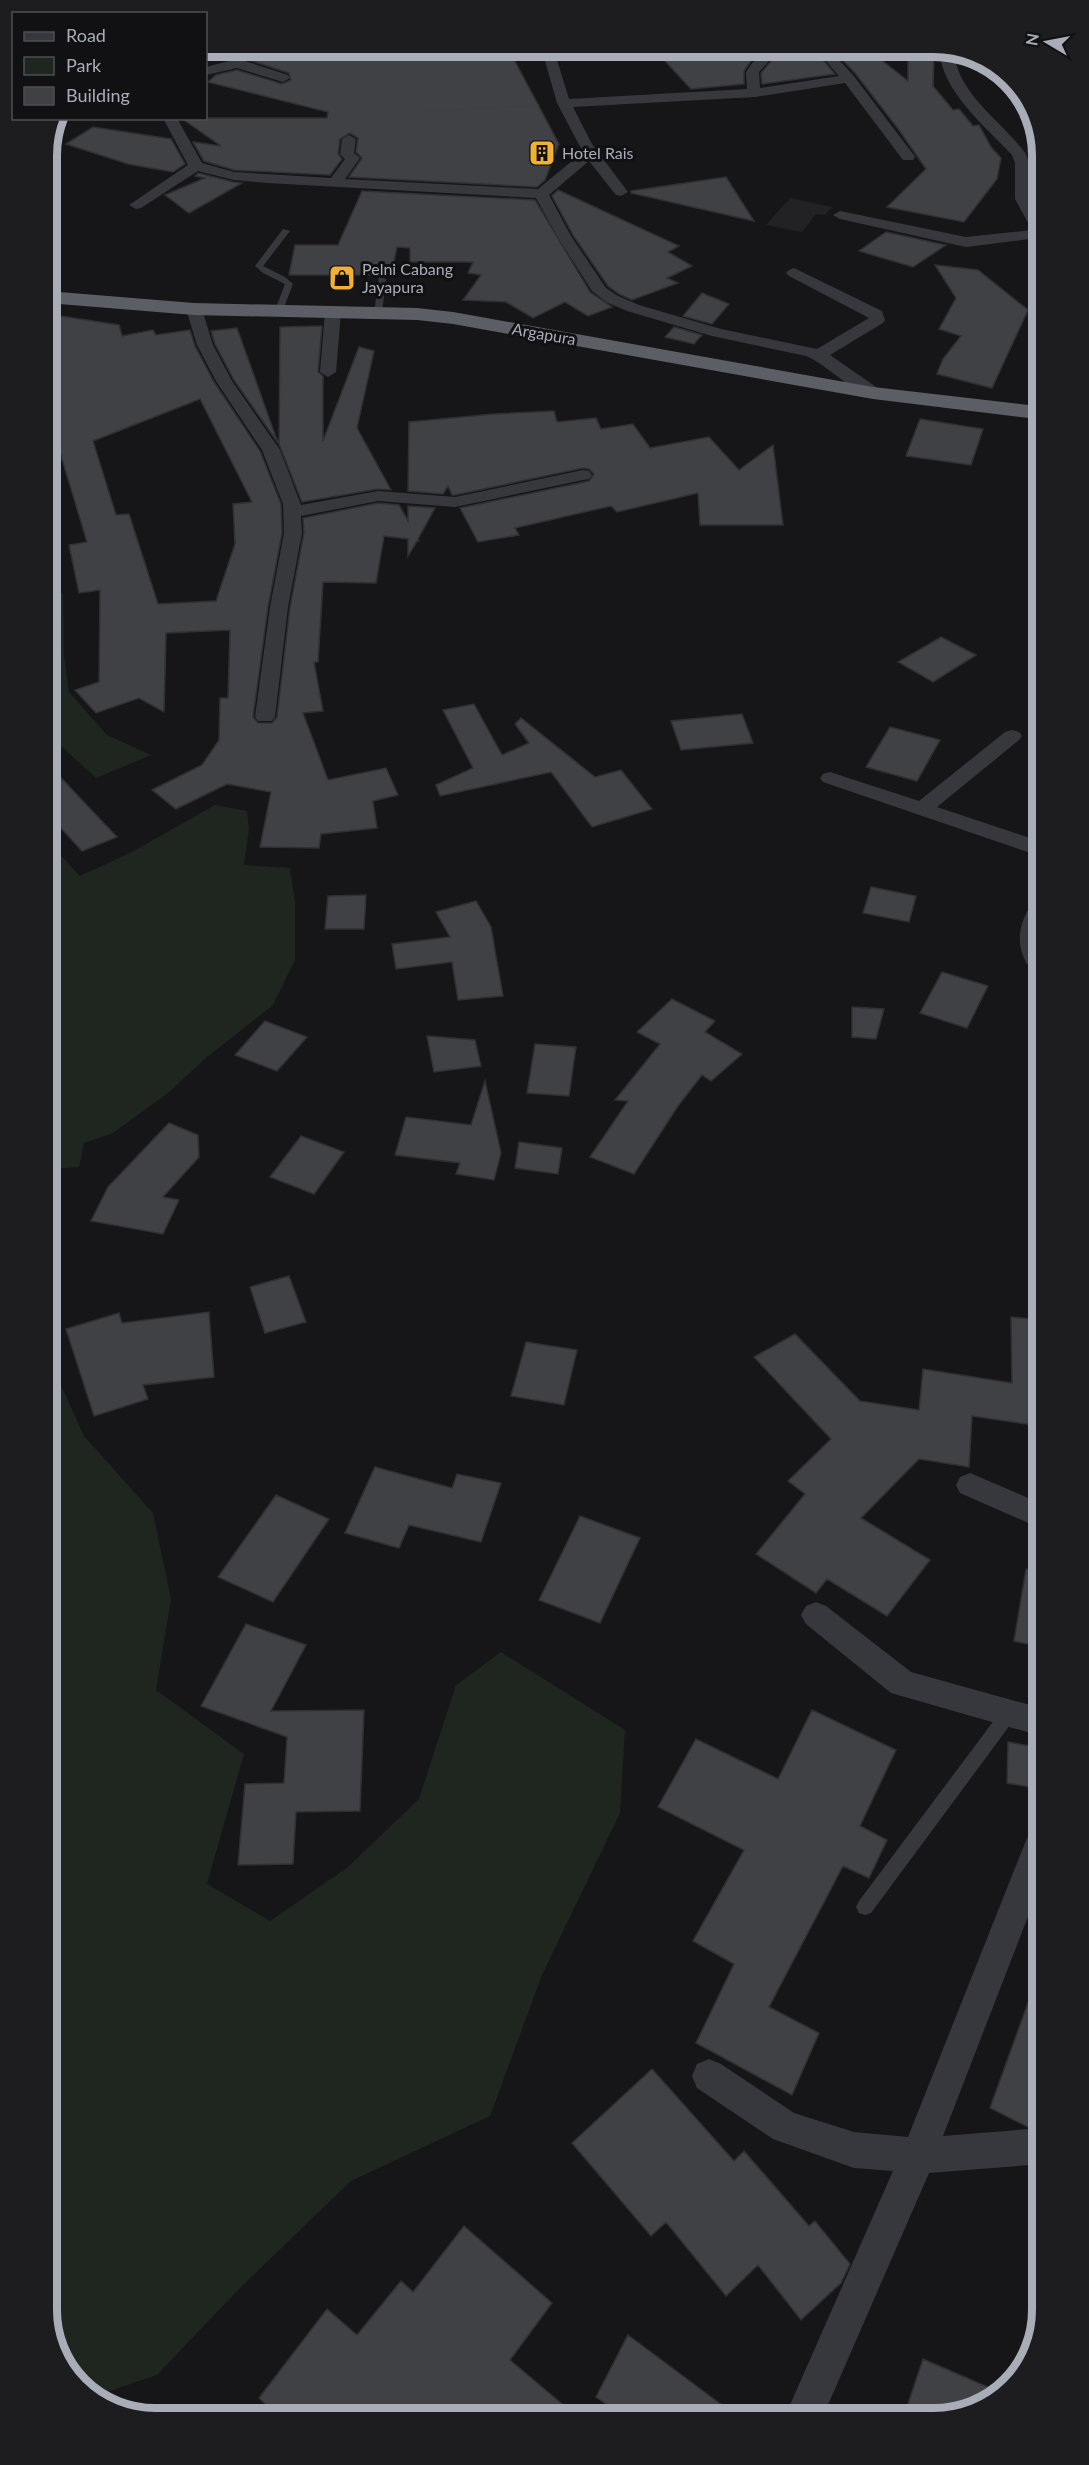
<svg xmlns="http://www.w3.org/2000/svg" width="1089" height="2465" font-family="Lato,sans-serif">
<rect width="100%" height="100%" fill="#161618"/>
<!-- built -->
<path fill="#222225" d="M790,198L832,207L825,215L816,214L802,232L766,225Z"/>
<!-- green -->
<path fill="#1e261f" d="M48,572L63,594L64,655L69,692L107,735L151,755L96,778L61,746L48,750Z
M215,805L247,811L249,829L244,865L290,868L295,902V960L273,1005L206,1058L168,1093L113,1133L84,1143L79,1167L49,1169L48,842L80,876L132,852Z
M50,1361L84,1436L153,1513L171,1599L156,1690L244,1754L207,1884L270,1921L348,1867L419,1799L456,1685L501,1652L625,1730L620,1813L542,1975L490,2116L351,2181L239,2289L157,2375L92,2397L52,2346Z"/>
<!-- building -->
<path fill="#404145" stroke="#303034" stroke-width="1.5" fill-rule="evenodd" d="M250,47H327L344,57L401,58L402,55L510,52L559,144L545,180L537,187L349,177L362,158L356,152L358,138L350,133L340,139L338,154L342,159L330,175L234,170L204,161L193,142L221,146L181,118H327L328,112L208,82L216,75L237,70L282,84L291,80L289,73L246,59H235Z
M652,47H812L835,74L762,84L761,73L771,61L761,55L751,61L744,71V84L691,89Z
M830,47H865L908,81V50L934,52L933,86L953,110L959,109L973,126L979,125L991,147L1001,158L997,179L964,222L887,207L926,169L899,130L855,73Z
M93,127L171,139L185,164L173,172L128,164L66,144Z
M198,173L233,182L242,183L189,213L165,195L205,178L195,176Z
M726,177L754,221L631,193V191Z
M558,190L679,246L668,252L692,266L667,278L678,283L632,300L619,294L608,286L573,235L552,196Z
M362,191L535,200L590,292L612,307L588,316L565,302L533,318L506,302L463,300L481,275L468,273L473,262H410V248L397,247L391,275H289L295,245H338Z
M886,232L945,245H946L913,267L859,251Z
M935,265L978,270L1028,310L992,388L937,374L943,359L961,336L939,329L956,298Z
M702,293L729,304L712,324L683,316Z
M47,314L119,325L122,336L153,330L156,335L190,330L195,346L214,382L260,451L281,504L282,533L268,607L253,717L258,723H272L277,717L290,607L304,533L303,518L378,503L399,505L408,521V506L435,508L418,539L419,541H417L408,556V539L384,536L376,583L323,582L318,662H314L323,711L303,713L328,780L386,768L398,795L373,801L377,828L321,834L319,848L260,847L271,792L227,784L176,809L152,790L202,765L219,740L220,698H228L230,630L166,633L164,712L139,698L96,713L75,690L99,682L100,590L79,593L69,545L87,542L59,449L47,446ZM200,399L252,502L233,504L235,544L216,601L158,604L129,514L116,515L93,441Z
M322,326L318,372L323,376V441L359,347L374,351L357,428L391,490L378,489L302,502L279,444L280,327Z
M674,327L702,335L694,344L665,337Z
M237,328L278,443L234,380L215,344L211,331Z
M554,411L557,422L596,418L601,429L633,424L650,448L709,437L739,470L773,445L783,525H700L698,493L617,512L611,506L515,528L519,535L478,542L460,508L589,481L594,474L589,469L583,468L455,495H452L448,486L443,494L408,491L409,422L494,414Z
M920,419L983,429L971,465L906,456Z
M941,637L976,655L933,682L898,662Z
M474,704L502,755L529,743L515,724L521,718L595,777L621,770L652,809L592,827L551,772L440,796L436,785L473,768L443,710Z
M742,714L753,743L681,750L671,721Z
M890,727L940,740L917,781L866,767Z
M48,764L117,837L82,851L48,814Z
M871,887L916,896L909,922L863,913Z
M366,895L364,929H325L328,896Z
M476,901L491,927L503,996L458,1000L452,962L396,969L392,944L450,937L436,912Z
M942,972L988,986L967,1028L920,1013Z
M672,999L715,1021L705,1032L742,1054L711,1081L702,1075L678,1106L634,1174L590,1157L628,1101L615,1100L660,1044L637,1032Z
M852,1007L884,1009L876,1039L852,1037Z
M265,1021L307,1037L277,1071L235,1055Z
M427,1036L475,1040L481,1066L434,1072Z
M535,1044L576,1047L569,1096L527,1093Z
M485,1081L501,1153L494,1180L456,1174L460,1163L395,1155L406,1117L471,1125Z
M169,1123L198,1135L199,1157L163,1197L179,1200L163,1234L91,1221L108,1187Z
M301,1136L344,1152L314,1194L270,1177Z
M519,1142L562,1148L558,1174L515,1168Z
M289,1276L306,1322L265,1333L250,1287Z
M209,1312L214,1377L143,1385L148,1399L94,1416L66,1329L119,1313L122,1323Z
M1011,1317L1040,1320V1426L972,1416L969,1467L919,1459L861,1518L930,1560L887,1616L827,1579L816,1593L756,1554L805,1494L788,1481L831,1439L754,1357L795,1334L860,1401L919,1410L923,1369L1012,1383Z
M526,1342L577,1350L564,1405L511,1396Z
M375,1467L452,1488L457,1474L501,1483L481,1542L409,1525L399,1548L345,1533Z
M276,1495L329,1519L273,1602L218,1577Z
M580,1516L640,1538L600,1623L539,1600Z
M1026,1569L1041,1570V1647L1014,1641Z
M246,1624L306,1645L271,1711L364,1710L360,1811L296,1812L293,1864L238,1865L245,1784L284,1783L287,1737L201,1706Z
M812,1710L896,1750L860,1826L887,1840L869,1878L843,1866L769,2007L819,2033L792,2095L696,2043L734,1964L693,1941L744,1850L658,1807L696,1739L778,1779Z
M1008,1742L1041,1748V1789L1007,1783Z
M1038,1975H1042V2126L1028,2127L990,2108Z
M652,2069L734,2161L744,2151L809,2226L815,2221L850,2264L841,2283L801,2320L758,2265L726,2296L666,2222L651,2236L572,2143Z
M464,2226L552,2303L510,2360L575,2415L279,2417L259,2398L327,2309L357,2335L401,2281L413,2292Z
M628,2335L734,2414L622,2415L596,2397Z
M923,2359L997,2391L970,2413H905Z"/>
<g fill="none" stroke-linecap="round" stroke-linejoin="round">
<!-- path -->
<path stroke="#3d3f44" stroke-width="2" stroke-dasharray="1.5 2" stroke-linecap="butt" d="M418,112L540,105"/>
<!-- service -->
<path fill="#37383d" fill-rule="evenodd" d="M283,229L290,231L263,266L285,277L293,284L283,310L279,313L275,310L285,284L263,273L255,266Z
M379,277L386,279L382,313L378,316L374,313Z
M1010,1705L1016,1707L1018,1712L1016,1717L871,1913L865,1915L859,1913L856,1907L859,1901L1004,1707Z"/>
<!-- minor -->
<path fill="#37383d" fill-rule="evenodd" d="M207,47H220L211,59L206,60Z
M364,47H496L490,51L369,53L364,52Z
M541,47H553L569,99L747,89L746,72L753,62L762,57L769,61L759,72L760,88L839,76L814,47H827L853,75L913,154L915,157L913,160H903L845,83L755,97L573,107L592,144L628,192L621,196L616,195L589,161L549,195L571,236L606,288L618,296L639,305L721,329L817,349L869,318L789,276L786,273L789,270L794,268L882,311L885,320L883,323L830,355L879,389L881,393L879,397C862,401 825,363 806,356L712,336L627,311L606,302L592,291L557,236L536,198L267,183L234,180L198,171L141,208L136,209L129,205L188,165L163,118H177L202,163L234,172L331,178L345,159L340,154L342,139L349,135L356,139L354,153L360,158L345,179L538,189L583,152L557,103Z
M940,47L953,51C960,97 1000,119 1026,154L1029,163V199L1037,213V238L966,247L840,219L833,215L840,211L966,237L1032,230L1015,199V163L1012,155C987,128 937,87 940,47Z
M229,61H245L288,75L290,78L283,82L237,68L206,75V67Z
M194,304L202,309L213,345L232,381L280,450L301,505L378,491L455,497L583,470L589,471L592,475L589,479L583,480L455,507L378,501L301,516L302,533L288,607L275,717L272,721H258L255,717L270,607L284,533L283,504L262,450L216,381L197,345L186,309Z
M333,307L341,312L336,372L328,377L320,372L325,312Z
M1012,730L1019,732L1022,736L1019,740L937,807L1039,841V856L823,782L820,778L823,774L830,772L919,801L1005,732Z
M1039,903V965L1027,964C1015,944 1019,924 1031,905Z
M970,1473L1040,1503V1528L960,1493L956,1485L960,1477Z
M816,1602L826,1606L911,1672L1041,1708V1736L891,1693L806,1624L801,1615L806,1606Z
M1041,1828V1883L943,2136L1042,2128V2164L929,2173L824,2414H786L893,2171L854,2168L773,2139L697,2088L692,2076L697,2064L709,2059L721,2064L794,2113L854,2132L908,2137L1025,1843L1030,1832Z"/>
<!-- trunk -->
<path fill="#5b5e65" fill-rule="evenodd" d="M47,291L194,303L417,308L453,312L873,387L1037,406V419L873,399L453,324L417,320L194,315L47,303Z"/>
</g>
<!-- icons -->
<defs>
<g id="building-square" transform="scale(1.35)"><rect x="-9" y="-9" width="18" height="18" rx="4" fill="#f2b134" stroke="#111113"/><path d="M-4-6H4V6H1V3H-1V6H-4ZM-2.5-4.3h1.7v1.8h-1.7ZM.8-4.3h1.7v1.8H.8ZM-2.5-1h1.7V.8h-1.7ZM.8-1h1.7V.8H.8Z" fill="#111"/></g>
<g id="shop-square" transform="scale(1.35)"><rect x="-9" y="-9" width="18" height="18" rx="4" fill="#f2b134" stroke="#111113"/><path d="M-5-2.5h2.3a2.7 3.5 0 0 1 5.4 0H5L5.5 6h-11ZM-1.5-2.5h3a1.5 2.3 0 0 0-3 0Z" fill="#111"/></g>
</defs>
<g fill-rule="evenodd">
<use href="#building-square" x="542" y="153"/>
<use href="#shop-square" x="342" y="278"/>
</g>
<g text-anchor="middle" stroke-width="6" stroke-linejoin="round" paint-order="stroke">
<!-- far-poi labels -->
<g font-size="16" fill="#a8adb8" stroke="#111113" text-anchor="start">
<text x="562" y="159">Hotel Rais</text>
<text x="362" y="275">Pelni Cabang<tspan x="362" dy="18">Jayapura</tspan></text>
</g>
<!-- far-street labels -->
<g font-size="16" fill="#a8adb8" stroke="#111113">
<text transform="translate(544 334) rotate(10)" y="6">Argapura</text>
</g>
</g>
<!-- crop -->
<path d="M0 0H1089V2465H0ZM155 57H934A98 98 0 0 1 1032 155V2310A98 98 0 0 1 934 2408H155A98 98 0 0 1 57 2310V155A98 98 0 0 1 155 57Z" fill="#1d1d20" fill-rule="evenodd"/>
<path fill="none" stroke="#a8adb8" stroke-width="8" d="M155 57H934A98 98 0 0 1 1032 155V2310A98 98 0 0 1 934 2408H155A98 98 0 0 1 57 2310V155A98 98 0 0 1 155 57Z"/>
<!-- legend -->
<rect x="12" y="12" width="195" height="108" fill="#111113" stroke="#4d4f55" stroke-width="1.5"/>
<rect x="24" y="32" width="30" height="9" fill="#37383d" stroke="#4d4f55" stroke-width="1.5"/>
<text x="66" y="42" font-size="18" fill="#a8adb8">Road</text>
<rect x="24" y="57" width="30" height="18" fill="#1e261f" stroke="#4d4f55" stroke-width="1.5"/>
<text x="66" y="72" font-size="18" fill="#a8adb8">Park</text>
<rect x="24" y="87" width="30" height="18" fill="#404145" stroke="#4d4f55" stroke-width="1.5"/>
<text x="66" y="102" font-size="18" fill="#a8adb8">Building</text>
<!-- north arrow -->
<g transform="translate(1047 42) rotate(280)" stroke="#111113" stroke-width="4.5" paint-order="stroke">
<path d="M0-4.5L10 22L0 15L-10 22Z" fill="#a8adb8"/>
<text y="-9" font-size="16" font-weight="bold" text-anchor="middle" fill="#a8adb8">N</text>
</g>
</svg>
